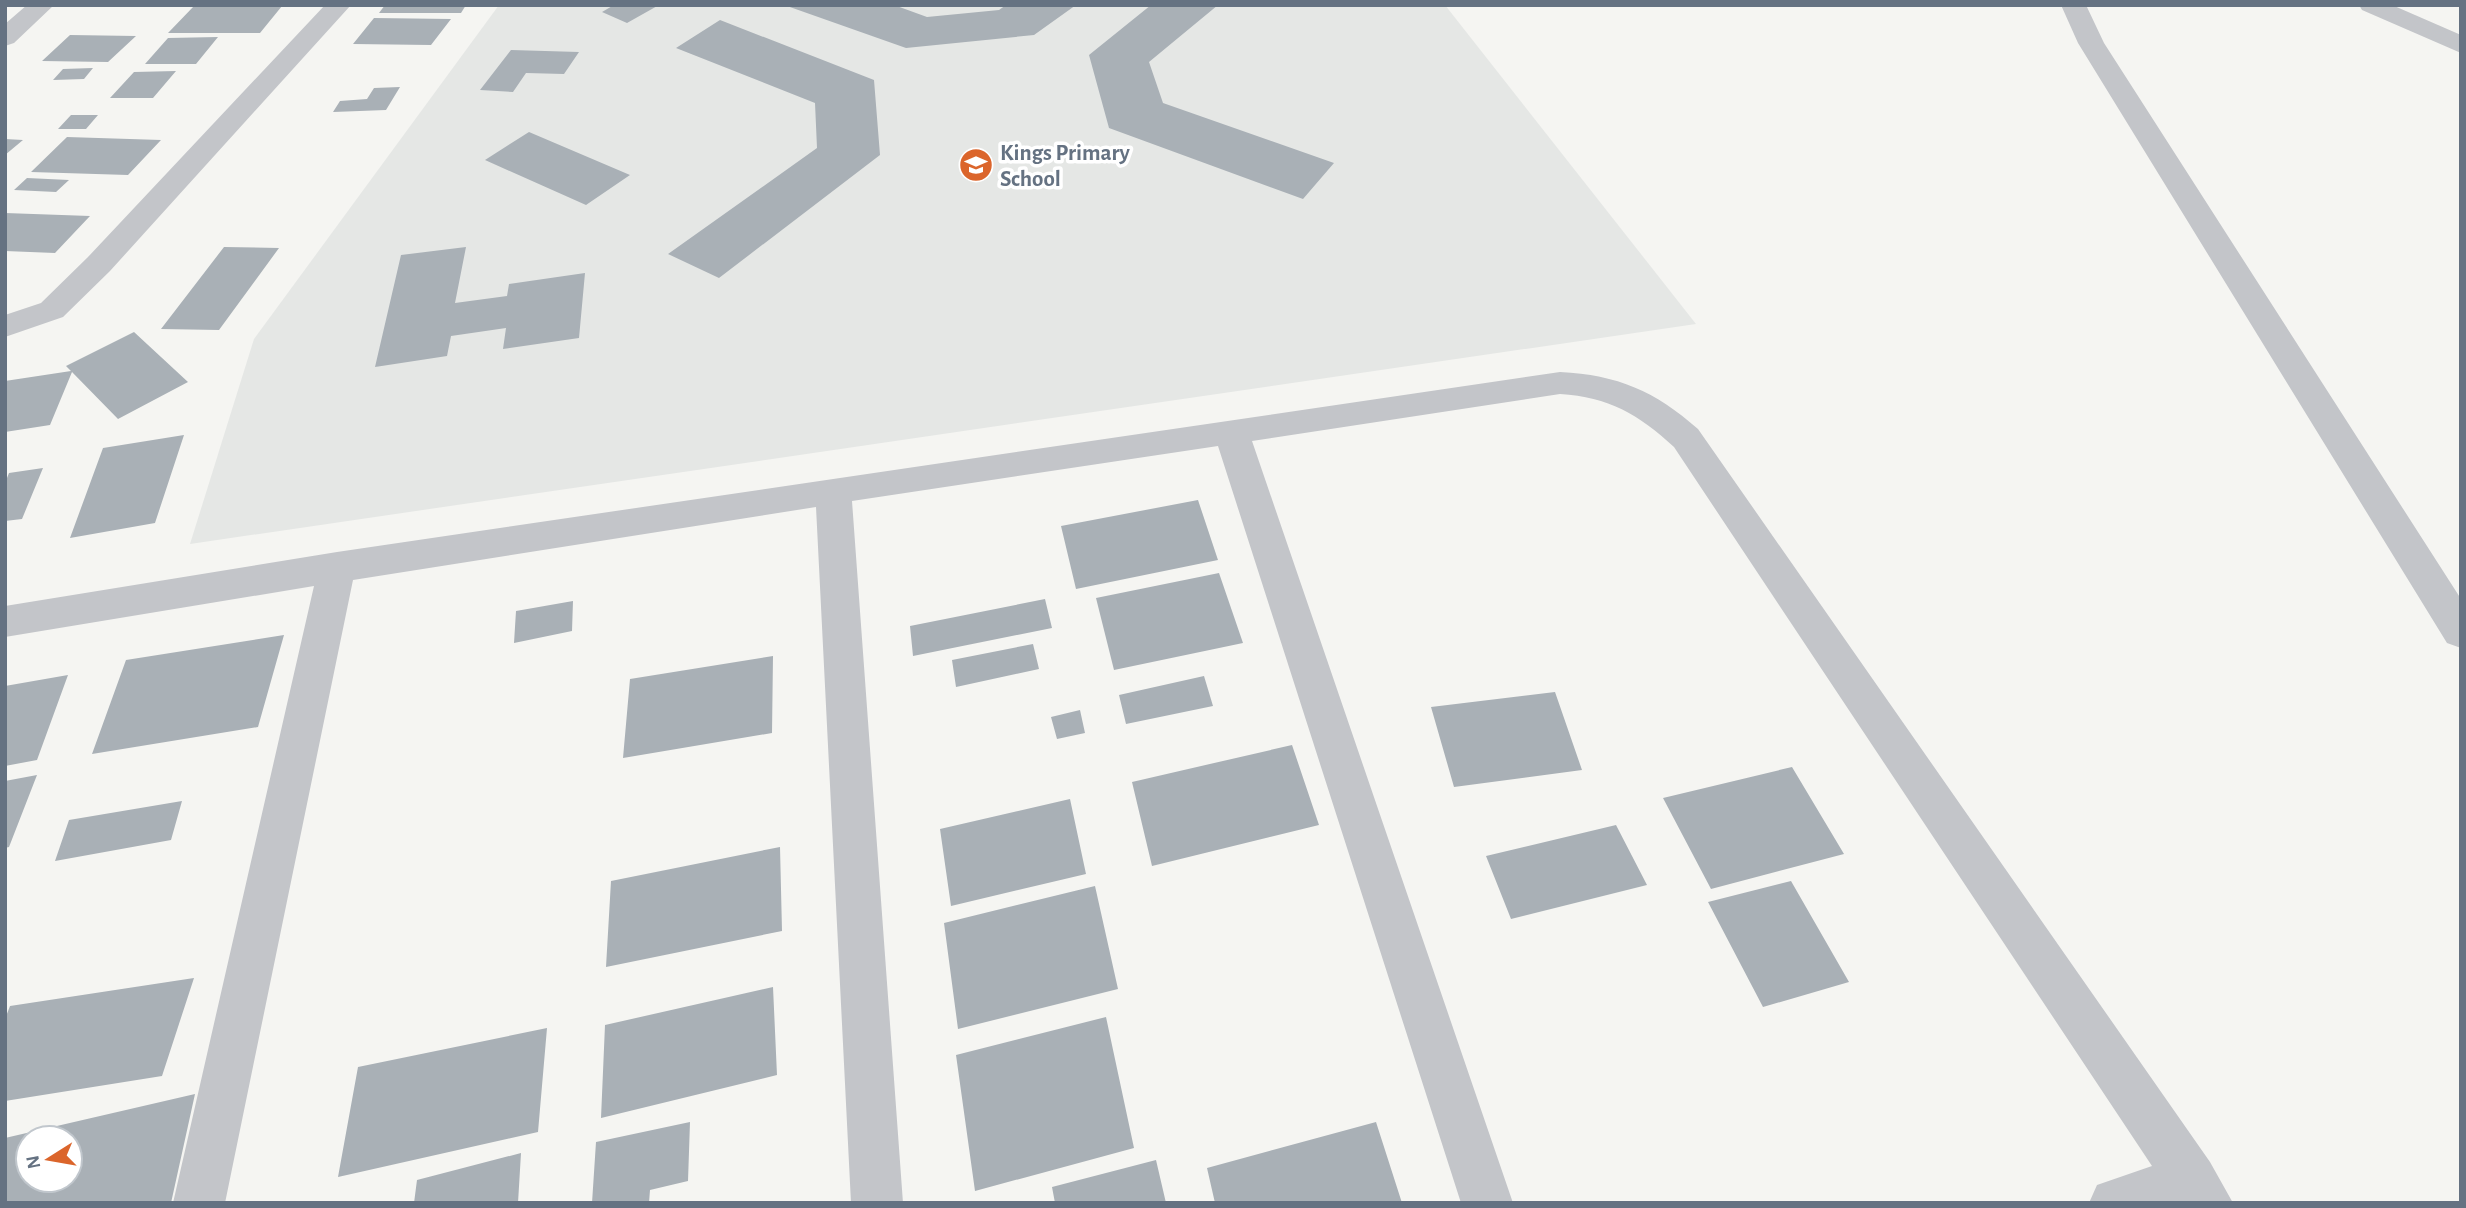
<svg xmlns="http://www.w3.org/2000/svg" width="2466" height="1208" font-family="'Alegreya Sans',sans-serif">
<rect width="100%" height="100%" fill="#f5f5f2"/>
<!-- built -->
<path fill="#e5e7e5" d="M499,5H1445L1696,324L190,544L254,339Z"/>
<!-- building -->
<path fill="#a9b0b6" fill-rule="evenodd" d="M385,5H466L461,13H379Z
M614,5H659L627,23L602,12Z
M894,5L927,17L999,10L1006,5H1076L1034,35L906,48L787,6Z
M1151,5H1218L1149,62L1163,103L1334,163L1303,199L1109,128L1089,55Z
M194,6H282L260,33H168Z
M374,18L451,19L431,45L353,44Z
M720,20L874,80L880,155L719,278L668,254L817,148L815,103L676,48Z
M70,35L136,36L108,62L42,61Z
M218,37L196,64H145L168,38Z
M511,50L579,52L564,74L526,73L513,92L480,90Z
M93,68L84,79L53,80L63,69Z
M176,71L153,98H110L134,72Z
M400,87L386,110L333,112L340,101L367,99L374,88Z
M71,115H98L86,129H58Z
M529,132L630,175L586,205L485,160Z
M67,137L161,140L128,175L31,172Z
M5,139L23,140L5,155Z
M27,178L69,180L56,192L14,190Z
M5,213L90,216L55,253L5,251Z
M224,247L279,248L219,330L161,329Z
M466,247L455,303L507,296L509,284L585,273L579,338L503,349L506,328L451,336L447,356L375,367L401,255Z
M134,332L188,382L118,419L72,372L50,425L5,432V381L71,371L66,366Z
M184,435L155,523L70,538L103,448Z
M43,468L22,519L5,521V483L9,473Z
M1198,500L1218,560L1076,589L1061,526Z
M1219,573L1243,643L1114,670L1096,598Z
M1045,599L1052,628L913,656L910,626Z
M573,601L572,631L514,643L516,611Z
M284,635L258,727L92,754L126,660Z
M1033,644L1039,669L956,687L952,660Z
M773,656L772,733L623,758L630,679Z
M68,675L37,760L5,766V686Z
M1204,676L1213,706L1126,724L1119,695Z
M1555,692L1582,770L1454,787L1431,707Z
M1080,710L1085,733L1057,739L1051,717Z
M1292,745L1319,825L1152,866L1132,782Z
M1792,767L1844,854L1711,889L1663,798Z
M37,775L9,847L5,848V781Z
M1070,799L1086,874L951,906L940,829Z
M182,801L171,840L55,861L69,820Z
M1616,825L1647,885L1511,919L1486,856Z
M780,847L782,931L606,967L611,881Z
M1791,881L1849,982L1763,1007L1708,902Z
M1095,886L1118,989L958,1029L944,923Z
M194,978L162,1076L5,1101V1019L10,1006Z
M773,987L777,1075L601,1118L605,1025Z
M1106,1017L1134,1148L975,1191L956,1055Z
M547,1028L538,1132L338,1177L358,1067Z
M195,1094L171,1203H5V1138ZM28,1138H70V1180H28Z
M690,1122L688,1181L650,1190L649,1203H592L596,1142Z
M1376,1122L1402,1203H1215L1207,1168Z
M521,1153L518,1203H414L417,1180Z
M1156,1160L1166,1203H1055L1052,1187Z"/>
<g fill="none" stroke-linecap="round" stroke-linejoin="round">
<!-- minor -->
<path fill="#c3c5c9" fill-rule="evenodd" d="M27,5H54L14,43L5,46V24Z
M325,5H351L110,271L63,317L5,337V315L41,303L88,257Z
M2061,5H2086L2104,43L2461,599V648L2447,643L2078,43Z
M2359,5H2392L2461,35V53L2362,10Z
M1560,372C1618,375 1655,391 1698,429L2210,1162L2233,1203H2089L2097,1185L2152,1166L1674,447C1638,414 1609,397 1560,394L1252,441L1513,1203H1461L1218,446L852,501L903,1203H851L816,507L353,580L225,1203H173L314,586L5,637V606L337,552Z"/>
</g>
<!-- icons -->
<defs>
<g id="school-disc" transform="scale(1.75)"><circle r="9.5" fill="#db652b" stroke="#fff"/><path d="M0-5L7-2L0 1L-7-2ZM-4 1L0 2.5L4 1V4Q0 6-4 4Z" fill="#fff"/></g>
</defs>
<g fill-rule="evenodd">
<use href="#school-disc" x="976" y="165"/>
</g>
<g text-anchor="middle" stroke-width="7" stroke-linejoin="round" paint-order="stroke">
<!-- far-poi labels -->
<g font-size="23" font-weight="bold" fill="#657282" stroke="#fff" text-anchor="start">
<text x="1000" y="160">Kings Primary<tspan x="1000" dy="26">School</tspan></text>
</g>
</g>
<!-- border -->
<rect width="2466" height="1208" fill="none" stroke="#657282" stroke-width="14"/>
<!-- north arrow -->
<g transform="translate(49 1159) rotate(259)"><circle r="33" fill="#ffffff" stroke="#c1c7cd" stroke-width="2"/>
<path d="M0-5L12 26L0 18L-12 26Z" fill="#db652b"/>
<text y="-10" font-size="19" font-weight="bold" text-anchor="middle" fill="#657282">N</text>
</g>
</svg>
